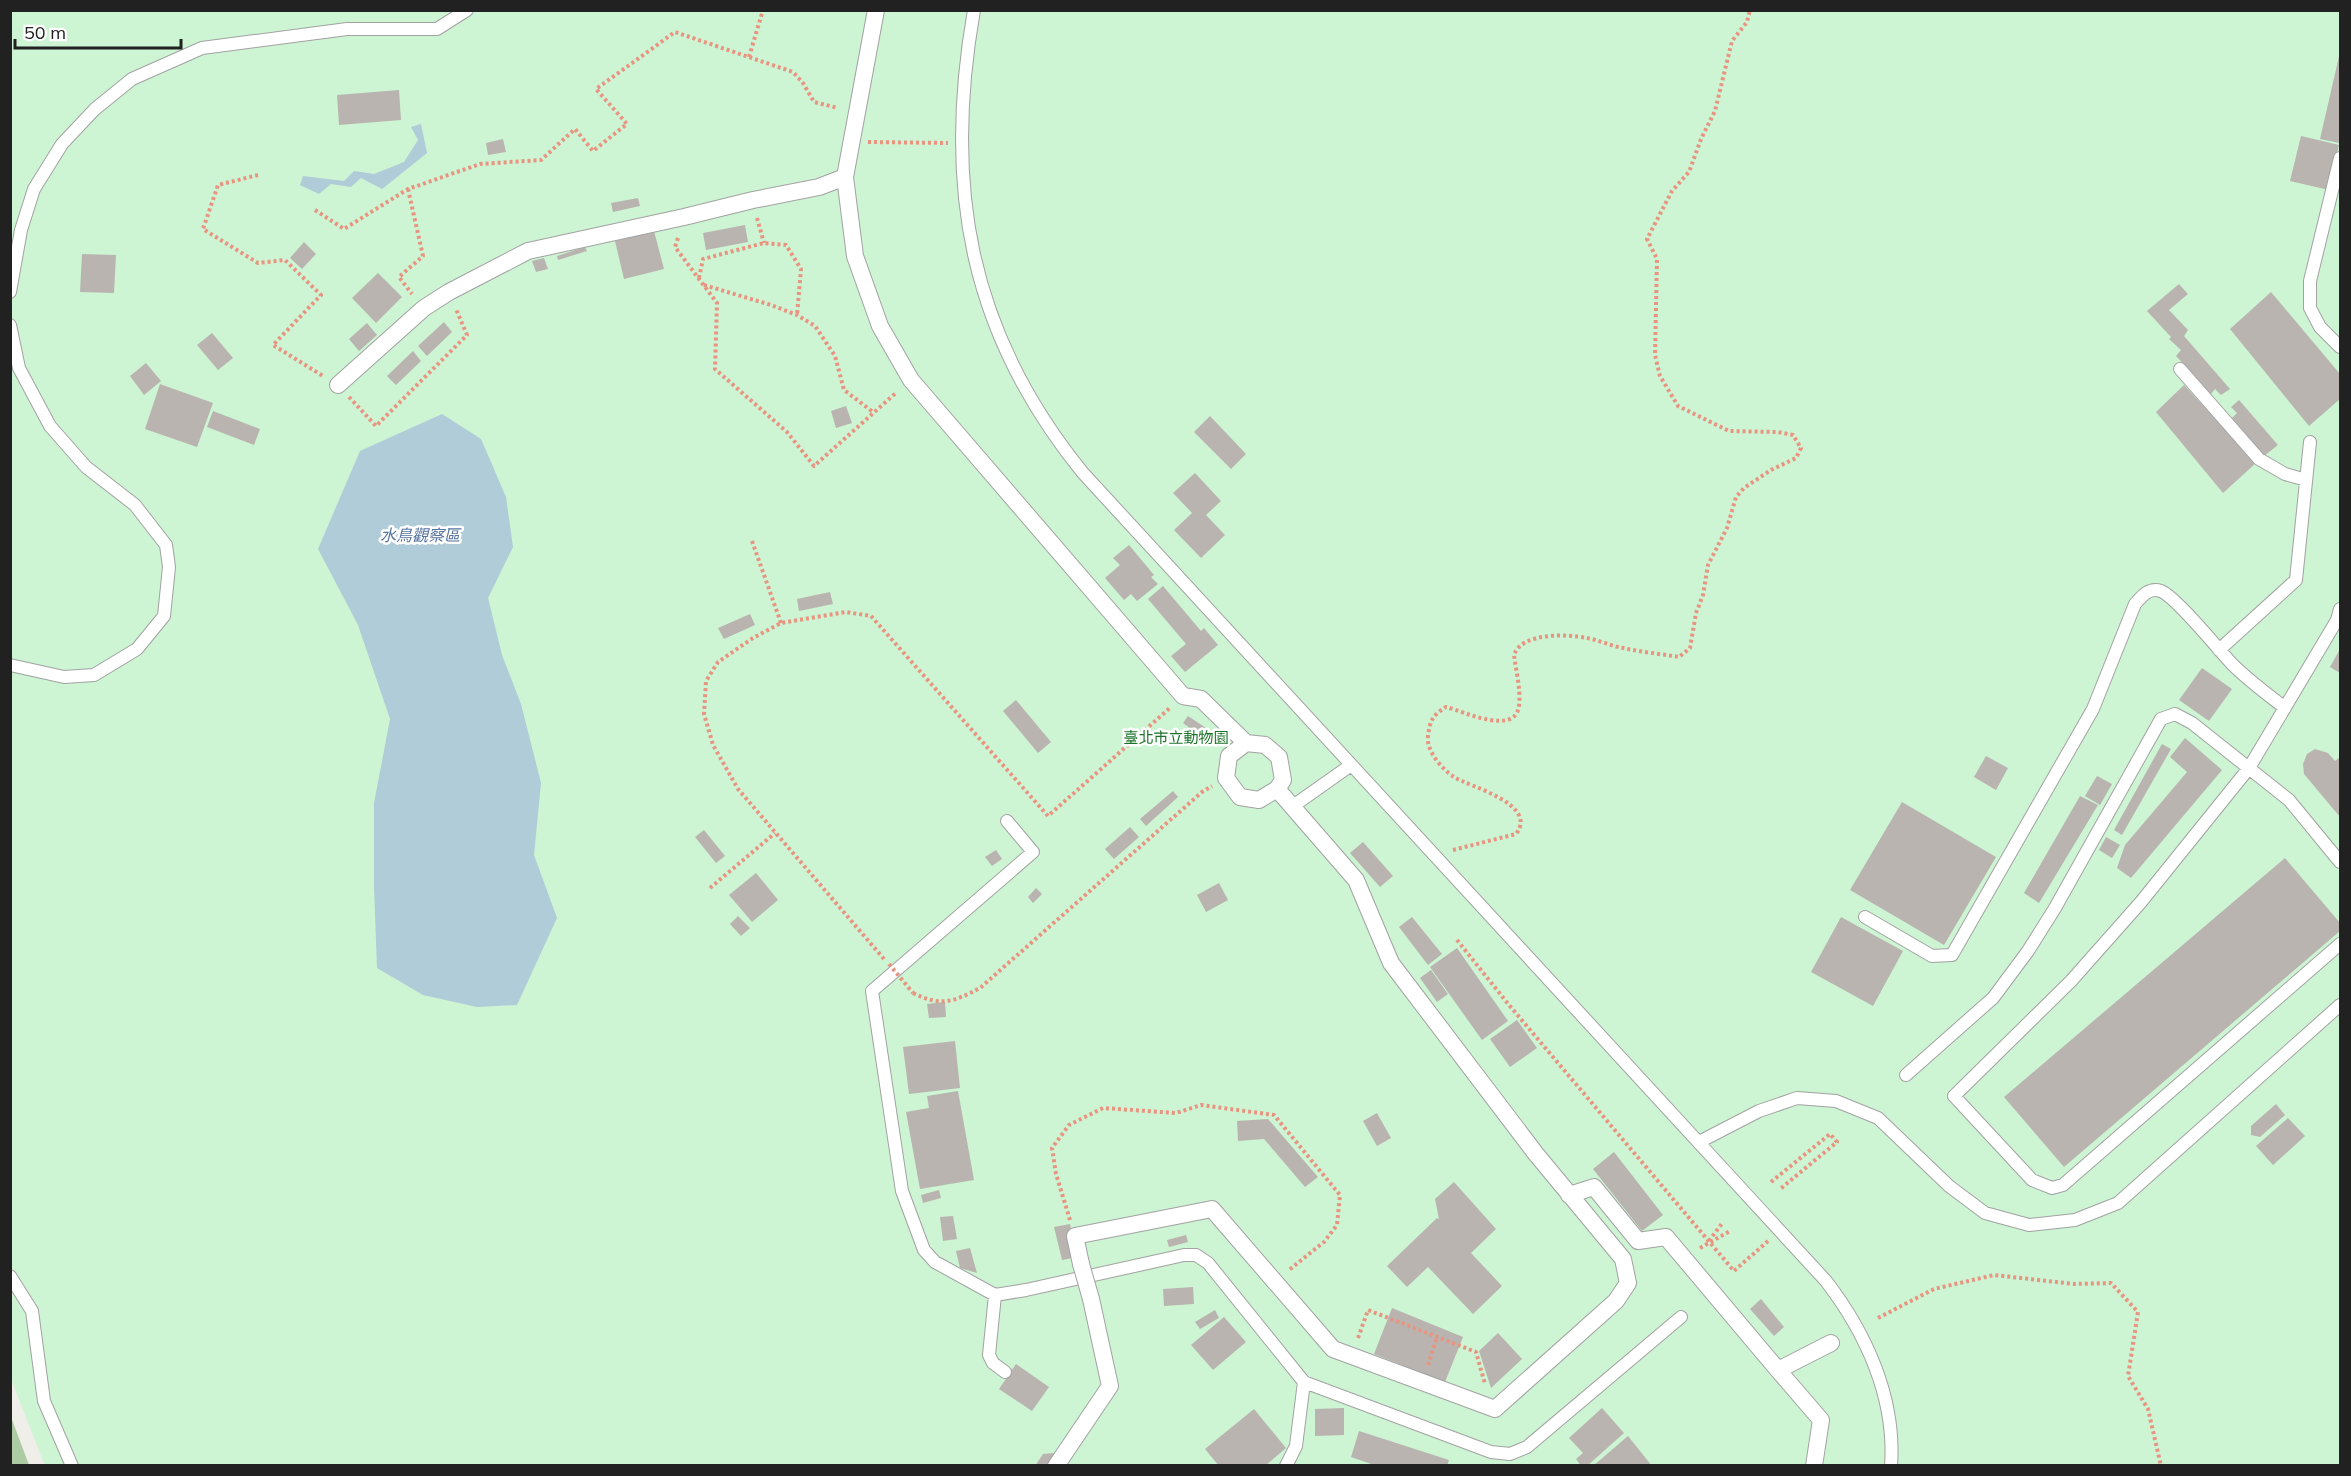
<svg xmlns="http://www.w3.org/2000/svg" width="2351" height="1476" font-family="Mulish,'Noto Sans TC',sans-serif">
<rect width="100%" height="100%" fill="#f0eee9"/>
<!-- forest -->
<path fill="#accaa3" d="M11,1417L29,1465H11Z"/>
<!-- park -->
<path fill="#cdf4d3" d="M11,11H2340V1465L45,1466L11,1379Z"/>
<!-- water -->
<path fill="#afccd8" d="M421,124L427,153L382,189L361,178L351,187L331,184L319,194L300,185L303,176L344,181L354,171L374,174L404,162L418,140L411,127Z
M442,414L481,439L506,497L513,547L488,598L502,655L521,704L541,783L534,855L557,918L517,1005L477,1007L423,995L377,968L374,886V803L390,719L358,625L318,549L360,451Z"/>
<!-- building -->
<path fill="#b9b4af" d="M2340,52V137L2339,143L2320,139Z
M399,90L401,120L339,125L337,95Z
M2301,136L2339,145L2329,190L2290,181Z
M503,139L506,152L488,155L486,143Z
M638,198L640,206L613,212L611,203Z
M745,225L748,242L706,250L703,233Z
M654,231L664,269L624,279L615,241Z
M304,242L316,254L302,269L290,258Z
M585,247L587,251L558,260L557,256Z
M82,254L116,255L114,293L80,292Z
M544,258L548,269L536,272L532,261Z
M378,273L402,297L376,323L352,298Z
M2179,284L2188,294L2169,310L2188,330L2184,336L2230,389L2221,395L2215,389L2211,394L2176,356L2181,350L2169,339L2171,337L2147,311Z
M2271,292L2340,374V399L2309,426L2230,329Z
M444,322L452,332L427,356L418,346Z
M367,323L377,335L359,351L349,339Z
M212,333L233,358L218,370L197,345Z
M413,351L421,361L396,385L387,376Z
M146,363L161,381L144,395L130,376Z
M160,384L213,403L197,447L145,429Z
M2184,385L2256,463L2223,493L2156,412Z
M2239,400L2278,445L2264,456L2232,418L2237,413L2231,407Z
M846,406L852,423L836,428L831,411Z
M213,411L260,429L254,445L207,427Z
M1210,416L1246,454L1231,469L1194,432Z
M1195,473L1221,501L1206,515L1225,535L1201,558L1174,530L1192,513L1173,493Z
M1129,545L1154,575L1151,577L1158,584L1137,601L1131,594L1124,600L1105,578L1120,565L1113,558Z
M1163,586L1201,631L1204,628L1218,645L1185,672L1171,656L1186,644L1148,599Z
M830,592L833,604L799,611L797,599Z
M750,614L755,625L724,639L718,628Z
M2340,649V673L2330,667Z
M2202,668L2232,689L2209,721L2179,700Z
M1016,700L1051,742L1038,753L1003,711Z
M1188,716L1212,732L1206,740L1183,723Z
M2185,738L2222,770L2131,878L2117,868L2125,845L2187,772L2170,757Z
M2162,744L2171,749L2122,835L2114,830Z
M2315,749L2328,753L2335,761L2340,757V817L2304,774L2303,764L2307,754Z
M1986,756L2008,768L1996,790L1974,777Z
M2097,776L2112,784L2100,805L2085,796Z
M1173,791L1178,797L1146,826L1140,819Z
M2080,796L2098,805L2039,903L2024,893Z
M1902,802L1996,857L1944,945L1850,890Z
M1130,827L1139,837L1114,859L1105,849Z
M704,830L725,856L716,863L695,837Z
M2106,837L2120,845L2112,858L2099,850Z
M1363,842L1393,876L1380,887L1350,853Z
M996,850L1002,859L992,866L985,857Z
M2285,858L2340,923V931L2064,1167L2004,1097Z
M756,873L778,900L752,922L729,895Z
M1219,883L1228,900L1206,912L1197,895Z
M1036,888L1042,894L1033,903L1028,897Z
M738,916L750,928L741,936L730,924Z
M1412,917L1442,954L1428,965L1399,927Z
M1841,917L1903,951L1873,1006L1811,972Z
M1457,948L1508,1021L1482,1040L1430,967Z
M1431,970L1448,994L1437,1002L1420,978Z
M945,1002L946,1017L929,1018L927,1004Z
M1517,1020L1537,1048L1510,1067L1490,1039Z
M955,1041L960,1088L909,1094L903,1047Z
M958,1091L974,1180L920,1189L906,1112L929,1108L927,1096Z
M2276,1104L2285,1115L2260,1137L2251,1135V1126Z
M1377,1113L1391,1138L1377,1146L1363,1121Z
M2288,1118L2305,1136L2273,1165L2256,1146Z
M1268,1119L1318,1177L1305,1187L1264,1139L1238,1141L1237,1121Z
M1614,1152L1663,1215L1642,1231L1593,1169Z
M1454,1182L1496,1229L1471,1253L1502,1286L1473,1314L1428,1267L1407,1287L1387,1266L1437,1218L1439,1219L1435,1199Z
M939,1190L941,1198L923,1203L921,1195Z
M953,1216L957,1239L943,1241L940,1217Z
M1070,1224L1077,1257L1062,1260L1054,1227Z
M1186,1235L1188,1242L1169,1247L1167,1240Z
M970,1248L977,1273L960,1268L956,1251Z
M1193,1287L1194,1304L1164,1306L1163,1289Z
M1761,1299L1784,1327L1774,1336L1750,1309Z
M1392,1308L1463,1337L1445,1382L1374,1354Z
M1215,1310L1219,1318L1200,1329L1195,1322Z
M1224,1317L1246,1342L1213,1370L1191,1345Z
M1498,1333L1522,1359L1491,1388L1479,1351Z
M1016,1364L1049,1387L1032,1411L999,1389Z
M1344,1408V1435L1315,1436V1409Z
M1602,1408L1624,1433L1587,1466H1581L1576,1459L1583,1453L1569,1438Z
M1254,1409L1286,1448L1265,1466H1219L1205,1449Z
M1359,1431L1449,1460L1447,1466H1377L1351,1457Z
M1628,1436L1652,1466H1593Z
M1054,1453L1055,1466H1035L1043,1454Z"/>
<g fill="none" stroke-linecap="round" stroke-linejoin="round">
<!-- service casing -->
<g stroke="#a2a2a2" stroke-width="14">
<path id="service" d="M974,10C943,186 969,333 1083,473L1826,1281C1866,1333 1896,1398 1891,1466
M2340,158L2310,281V308L2320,327L2340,347
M10,292L21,230L34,189L62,144L95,109L132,79L202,48L347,29H437L467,10
M10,325L19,368L50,426L86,467L135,505L166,545L169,567L164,616L137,649L94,675L64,677L10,665
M2180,369L2259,459L2285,474L2306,480
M2340,609L2337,620L2249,768L2141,902L2071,981L1954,1096L2032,1180L2052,1188L2063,1185L2340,944
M2219,650L2296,580L2310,442
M1293,806L1351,765
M1007,821L1033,852L872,991L902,1191L924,1250L935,1262L995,1295L1026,1290L1184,1255H1196L1208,1263L1304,1382L1296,1446L1286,1466
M1865,917L1932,956L1952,955L2093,709L2135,604C2142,596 2149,587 2161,591C2176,597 2218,649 2232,664C2248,680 2267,694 2285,708
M1906,1075L1993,998L2028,951L2055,908L2161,719L2175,714L2192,723L2289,800L2340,862
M1699,1142L1759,1111L1797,1098L1836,1101L1878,1118L1949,1186L1985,1213L2029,1225L2075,1220L2118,1203L2340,1005
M10,1276L32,1311L44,1401L72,1466
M995,1295L989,1355L993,1363L1005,1372
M1304,1382L1491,1452L1510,1454L1527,1447L1681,1317"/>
</g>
<!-- pedestrian casing -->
<g stroke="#a2a2a2" stroke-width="18">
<path id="pedestrian" d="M876,10L845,177L855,256L880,326L911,380L1183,696L1201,699L1246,743L1265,745L1279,757L1283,780L1277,789L1259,800L1240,797L1226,778L1229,756L1246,743
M338,385L424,308L449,292L528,251L684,217L753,200L819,187L845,177
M1569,1195L1594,1187L1638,1241L1666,1237L1778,1370L1831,1343
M1081,1264L1075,1236L1212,1209L1333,1349L1495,1409L1616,1301L1628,1283L1623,1259L1536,1154L1391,963L1356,880L1277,789
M1778,1370L1821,1420L1814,1466
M1056,1466L1110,1386L1091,1299"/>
</g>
<!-- path -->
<path stroke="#e99481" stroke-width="4" stroke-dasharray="3 3" stroke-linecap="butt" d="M749,57L763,10
M868,142L948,143
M258,175L218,185L203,229L258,263L285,260L321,295L273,345L323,376
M408,189L423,256L399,277L412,294
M315,210L344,229L408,189L480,164L541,160L575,129L593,151L627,124L596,89L675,32L793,72L803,83L814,102L838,108
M757,218L764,243
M678,238L675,247L717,303L715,369L787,432L814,466L897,392
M699,278L703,259L764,243L786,245L801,269L797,315
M704,285L771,305L797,315L815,326L835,356L844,390L873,412
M349,397L376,426L467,335L456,309
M752,541L781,623
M1453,850L1516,834C1539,804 1470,787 1454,777C1442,769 1426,751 1428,736C1430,720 1433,715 1446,707C1465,712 1515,736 1519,706C1521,690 1516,671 1514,655C1522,632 1567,634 1587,638C1599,640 1611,646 1623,648C1641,652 1661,654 1679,657L1690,648L1696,613L1703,595L1708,565L1727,528L1736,497L1744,488L1771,470L1796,458L1801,448L1793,435L1778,432L1729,431L1678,406L1660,376L1655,355L1657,259L1647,239L1672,191L1689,172L1701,139L1715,111L1732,41L1747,22L1750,10
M710,888L775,833
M1457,940L1509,1005L1734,1271L1768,1241
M884,959L738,789L713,745L704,714L706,681L718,662L753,638L781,623L846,612L871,616L1048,816L1171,707
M913,993C941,1007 953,1002 980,988L1202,792L1212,786
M1771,1182L1830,1134L1837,1142L1779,1190
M1070,1220L1056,1174L1052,1148L1069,1125L1103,1108L1176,1113L1201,1105L1274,1115L1340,1195L1337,1225L1324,1242L1289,1270
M1709,1241L1723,1222
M1700,1248L1730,1231
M1878,1318L1934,1289L1994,1275L2074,1284L2111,1283L2138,1312L2128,1376L2148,1409L2161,1466
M1358,1338L1368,1310L1476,1352L1485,1384
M1428,1365L1437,1337"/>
<!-- service -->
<use href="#service" stroke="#fff" stroke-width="12"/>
<!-- pedestrian -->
<use href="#pedestrian" stroke="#fff" stroke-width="16"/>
<!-- pedestrian-bridge casing -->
<g stroke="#a2a2a2" stroke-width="18" stroke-linecap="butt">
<path id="pedestrian-bridge" d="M1081,1264L1091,1299"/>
</g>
<!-- path-bridge -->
<path stroke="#e99481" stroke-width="4" stroke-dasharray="3 3" stroke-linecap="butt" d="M889,964L913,993"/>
<!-- pedestrian-bridge -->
<use href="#pedestrian-bridge" stroke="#fff" stroke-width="16"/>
</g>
<g text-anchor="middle" stroke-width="5" stroke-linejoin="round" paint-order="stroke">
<!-- park labels -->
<g font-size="15" fill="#1b7429" stroke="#fff">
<text x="1176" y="743">臺北市立動物園</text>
</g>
<!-- water labels -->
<g font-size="16" font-style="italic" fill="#55749f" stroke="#fff">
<text x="420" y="541">水鳥觀察區</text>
</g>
</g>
<!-- border -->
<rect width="2351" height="1476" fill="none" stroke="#212121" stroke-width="24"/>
<!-- scale -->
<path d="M15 39v9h166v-9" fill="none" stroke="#212121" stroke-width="3"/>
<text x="24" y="39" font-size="18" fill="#212121" stroke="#ffffff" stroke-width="4.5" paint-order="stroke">50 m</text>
</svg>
